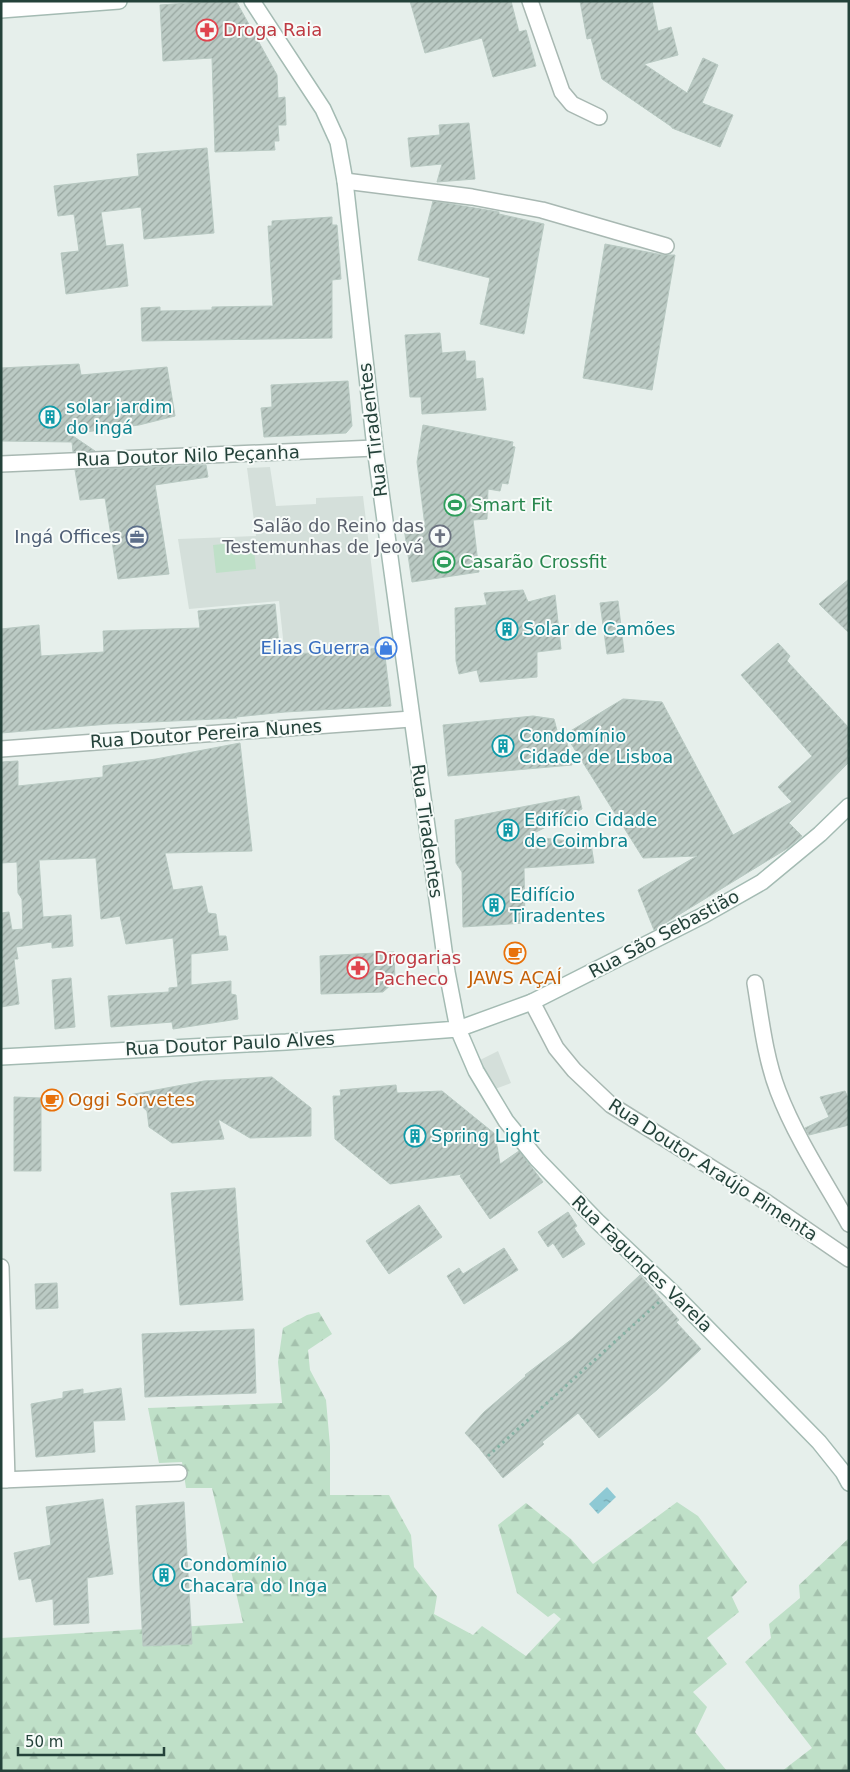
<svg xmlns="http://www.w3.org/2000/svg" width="850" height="1772" font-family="'DejaVu Sans',sans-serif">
<defs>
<pattern id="forest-firs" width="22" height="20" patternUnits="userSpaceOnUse" patternTransform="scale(1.25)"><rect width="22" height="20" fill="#bfe0c8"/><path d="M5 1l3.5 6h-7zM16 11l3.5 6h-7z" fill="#a4c1ad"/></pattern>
<pattern id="water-ripples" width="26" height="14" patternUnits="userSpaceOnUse" patternTransform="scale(1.25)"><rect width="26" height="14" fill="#8ec9d4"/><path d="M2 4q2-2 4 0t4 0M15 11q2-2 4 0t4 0" fill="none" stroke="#74a5ad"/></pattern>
<pattern id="building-hatch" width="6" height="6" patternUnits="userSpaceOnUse" patternTransform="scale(1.25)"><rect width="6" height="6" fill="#bbcac4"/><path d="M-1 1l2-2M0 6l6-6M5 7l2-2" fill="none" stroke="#98a6a0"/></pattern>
</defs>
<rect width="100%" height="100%" fill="#e6efeb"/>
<!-- built -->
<path fill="#d4dfda" d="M270,467L276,506L316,504V498L363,496L381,645L317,650L318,663L286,666L279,601L189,609L178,539L256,536L247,468Z
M498,1051L511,1083L495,1089L478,1061Z"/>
<!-- forest -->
<path fill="url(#forest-firs)" d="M319,1312L332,1334L308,1350L310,1370L326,1400L330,1446V1495H389L411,1535L414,1567L437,1596L434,1614L473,1635L482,1626L526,1656L561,1619L554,1613L548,1617L517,1593L498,1525L526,1503L571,1539L593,1564L677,1502L698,1516L747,1582L732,1597L739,1612L707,1638L727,1664L693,1692L707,1707L695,1732L727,1771H1V1638L243,1623L212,1488H186L182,1462L159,1463L148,1408L282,1403L278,1362L283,1328L307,1315Z
M849,1538V1771H782L812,1748L745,1662L771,1638L769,1624L800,1598L799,1585Z"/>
<!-- green -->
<path fill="#bfe0c8" d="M253,541L256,569L216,573L213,545Z"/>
<!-- water -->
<path fill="url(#water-ripples)" d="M607,1487L616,1497L598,1514L589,1504Z"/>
<!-- building -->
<path fill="url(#building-hatch)" stroke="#b8c9c2" d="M217,1H236L277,75L278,98L285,97L286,125H278L279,141H274L275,150L215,152L212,58L163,61L160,5Z
M410,1H511L519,32L526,30L536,66L493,77L482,38L425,53Z
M580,1H652L658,31L671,27L678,55L644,64L687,93L703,58L718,65L702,103L733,115L720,147L672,128V127L602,79L591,38L587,39Z
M469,123L475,179L437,182L442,164L411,167L408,138L440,135L439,125Z
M207,148L214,233L144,239L141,207L101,212L106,246L123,244L128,286L66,294L61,253L79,251L74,214L58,216L54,186L139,176L137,154Z
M433,201L499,212V214L544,224L524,334L480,324L490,278L418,260Z
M332,217V225H337L341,279L332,280V338L142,341L141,308L160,307V311L212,310V307L273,306L268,226H272V221Z
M605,244L663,255H675L652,390L583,378Z
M440,333L442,353L465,351L466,361H475L476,379L483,378L486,410L422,414L421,397H410L405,335Z
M79,364L81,375L167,367L175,416L139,425L70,434L95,451L73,452L72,442L1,441V368Z
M348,381L352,426L346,433L264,437L261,408L272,407L271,385Z
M423,425L513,442L512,446L515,447L508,484L502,483L500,491L488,489L487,519L473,520L479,572L412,582L404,528L425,526L417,462Z
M206,465L208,477L155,485L169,574L118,579L105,498L80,500L75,470Z
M849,579V633L819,604Z
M523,590L528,602L555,595L561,649L537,652V677L480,682L477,670L459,674L456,661L455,608L487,605L484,593Z
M618,601L624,652L607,654L600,603Z
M275,604L280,655L384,648L391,706L285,712L236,717L237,718L109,724L1,733V629L39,625L41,656L104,652L103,631L200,628L198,611Z
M778,643L790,656L787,661L849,728V762L789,823L802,836L788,848L654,930L638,890L697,856L643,858L565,734L572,765L448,776L443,725L533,716L554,719L559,738L623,699L662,702L733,835L792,802L778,787L812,756L741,675Z
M240,743L252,851L165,853L173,890L202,886L208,913L216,914L219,936H226L228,950L191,954V985L231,981V994L236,995L238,1019L173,1029L172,1022L111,1027L108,996L169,992V988L178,987L173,938L126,944L120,916L101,919L96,858L39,860L43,917L71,915L73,946L52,948V942L16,947L18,959H14L19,1004L1,1007V913L9,912L12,930L23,929L22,899L18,893L17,862L1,863V762L18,761V786L103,777V766L156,759Z
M579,796L582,809L528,836L591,844L594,863L524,868L525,923L463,927L462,872L456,863L455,820Z
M394,952L395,981L383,992L321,994L320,956Z
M71,978L75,1027L55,1029L52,980Z
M272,1077L311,1108V1136L250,1138L218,1119L224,1139L172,1143L149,1127L147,1111L129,1095L204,1081Z
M396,1085L397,1093L442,1091L495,1134L500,1164L519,1151L543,1182L490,1219L460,1176L463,1174L390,1184L335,1139L333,1096H341L340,1090Z
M845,1091L849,1100V1125L809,1135L805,1128L829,1117L820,1097Z
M14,1097L41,1098V1171H14Z
M235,1188L243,1300L180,1305L171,1193Z
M419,1205L442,1237L389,1274L366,1241Z
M568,1212L577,1226L574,1228L585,1244L563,1258L553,1243L548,1247L538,1232Z
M504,1248L518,1270L464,1304L447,1276L459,1268L463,1274Z
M640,1275L679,1320L676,1322L701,1349L658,1389L599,1438L578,1413L542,1442L544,1444L503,1478L479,1448L465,1433L484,1412L526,1376L525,1375L572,1339Z
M57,1283L58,1308L36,1309L35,1284Z
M254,1329L256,1393L145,1397L142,1334Z
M121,1388L125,1420L93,1421L95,1452L36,1457L31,1404L63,1398V1392L83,1389V1394Z
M103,1499L113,1574L87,1578L89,1623L54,1625L53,1599L36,1602L31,1578L19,1580L14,1553L51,1545L46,1507Z
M184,1502L192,1644L143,1646L136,1506Z"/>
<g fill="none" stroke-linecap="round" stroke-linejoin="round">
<!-- street casing -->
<g stroke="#a8b8b2" stroke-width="18">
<path id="street" d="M530,1L562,92L572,104L599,117
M345,181L472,197L542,210L666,246
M1,464L375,448
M1,749L411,719
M755,983C761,1019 765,1057 778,1091C796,1138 824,1180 849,1224
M532,1002L556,1048L574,1070L611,1105L760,1198L849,1259
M1,1267L7,1480
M1,1480L179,1473"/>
</g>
<!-- secondary casing -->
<g stroke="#a4bbb3" stroke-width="18">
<path id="secondary" d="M252,1L323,109L338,142L345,181L375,448L447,972L458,1029L476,1071L506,1121L537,1159L597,1221L671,1291L819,1442L843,1472L849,1483
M1,10L119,1
M1,1057L286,1042L458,1029L532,1002L704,915L762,882L820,834L849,806"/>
</g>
<!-- path -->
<path stroke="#86b3a5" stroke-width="3" stroke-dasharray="2.5 4" stroke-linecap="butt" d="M488,1456L659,1302"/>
<!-- street -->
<use href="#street" stroke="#fff" stroke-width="15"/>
<!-- secondary -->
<use href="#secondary" stroke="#fff" stroke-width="15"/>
</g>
<!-- icons -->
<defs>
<g id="pharmacy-ring" transform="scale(1.125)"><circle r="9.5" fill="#f7fbf9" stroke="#e0444e" stroke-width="1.5"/><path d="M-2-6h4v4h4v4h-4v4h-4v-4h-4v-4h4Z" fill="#e0444e"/></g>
<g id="building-ring" transform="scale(1.125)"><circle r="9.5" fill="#f7fbf9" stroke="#0f9aa8" stroke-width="1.5"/><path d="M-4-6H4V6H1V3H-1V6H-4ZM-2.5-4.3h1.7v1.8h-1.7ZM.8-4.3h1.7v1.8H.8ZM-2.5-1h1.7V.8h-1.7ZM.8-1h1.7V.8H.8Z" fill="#0f9aa8"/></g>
<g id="stadium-ring" transform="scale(1.125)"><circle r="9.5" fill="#f7fbf9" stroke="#2e9e5b" stroke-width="1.5"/><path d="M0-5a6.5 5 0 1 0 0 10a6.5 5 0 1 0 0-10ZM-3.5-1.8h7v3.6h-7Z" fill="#2e9e5b"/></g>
<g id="church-ring" transform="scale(1.125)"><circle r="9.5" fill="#f7fbf9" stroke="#6b7280" stroke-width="1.5"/><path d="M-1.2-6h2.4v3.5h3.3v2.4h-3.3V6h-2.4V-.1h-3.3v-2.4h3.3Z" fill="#6b7280"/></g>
<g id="office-ring" transform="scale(1.125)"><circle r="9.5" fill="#f7fbf9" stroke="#5c6f8a" stroke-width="1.5"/><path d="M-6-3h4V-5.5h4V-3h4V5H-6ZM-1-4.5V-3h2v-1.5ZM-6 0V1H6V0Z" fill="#5c6f8a"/></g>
<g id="shop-ring" transform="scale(1.125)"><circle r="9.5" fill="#f7fbf9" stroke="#3f7fe0" stroke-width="1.5"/><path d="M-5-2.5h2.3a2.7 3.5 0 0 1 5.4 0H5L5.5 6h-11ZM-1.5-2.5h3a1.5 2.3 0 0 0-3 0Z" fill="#3f7fe0"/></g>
<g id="cafe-ring" transform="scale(1.125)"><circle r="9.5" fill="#f7fbf9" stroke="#e8710a" stroke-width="1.5"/><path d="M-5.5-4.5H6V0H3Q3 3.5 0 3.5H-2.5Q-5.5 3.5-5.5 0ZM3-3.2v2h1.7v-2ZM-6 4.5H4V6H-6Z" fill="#e8710a"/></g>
</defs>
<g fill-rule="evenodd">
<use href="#pharmacy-ring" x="207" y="30"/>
<use href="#building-ring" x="50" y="417"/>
<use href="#stadium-ring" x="455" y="505"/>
<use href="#church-ring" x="440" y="536"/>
<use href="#office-ring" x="137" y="537"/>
<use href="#stadium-ring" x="444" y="562"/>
<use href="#building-ring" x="507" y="629"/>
<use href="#shop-ring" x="386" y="648"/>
<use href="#building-ring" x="503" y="746"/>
<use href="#building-ring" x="508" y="830"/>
<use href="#building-ring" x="494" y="905"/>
<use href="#cafe-ring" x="515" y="953"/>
<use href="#pharmacy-ring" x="358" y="968"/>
<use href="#cafe-ring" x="52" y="1100"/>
<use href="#building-ring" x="415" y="1136"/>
<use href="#building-ring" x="164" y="1575"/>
</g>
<g text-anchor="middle" stroke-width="4" stroke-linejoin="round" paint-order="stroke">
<!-- health labels -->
<g font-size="18" fill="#be3a42" stroke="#f7fbf9" text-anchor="start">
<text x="223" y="36">Droga Raia</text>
<text x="374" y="964">Drogarias<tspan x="374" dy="21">Pacheco</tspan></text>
</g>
<!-- culture labels -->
<g font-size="18" fill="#0d838f" stroke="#f7fbf9" text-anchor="start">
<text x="66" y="413">solar jardim<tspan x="66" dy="21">do ingá</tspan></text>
<text x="523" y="635">Solar de Camões</text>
<text x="519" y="742">Condomínio<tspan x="519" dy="21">Cidade de Lisboa</tspan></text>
<text x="524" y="826">Edifício Cidade<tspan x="524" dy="21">de Coimbra</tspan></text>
<text x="510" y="901">Edifício<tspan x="510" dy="21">Tiradentes</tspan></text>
<text x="431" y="1142">Spring Light</text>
<text x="180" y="1571">Condomínio<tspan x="180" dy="21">Chacara do Inga</tspan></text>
</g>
<!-- street labels -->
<g font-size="18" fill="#24423a" stroke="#f7fbf9">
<text transform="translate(373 430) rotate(-97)" y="6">Rua Tiradentes</text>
<text transform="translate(188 456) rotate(-2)" y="6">Rua Doutor Nilo Peçanha</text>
<text transform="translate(206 734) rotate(-4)" y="6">Rua Doutor Pereira Nunes</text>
<text transform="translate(427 831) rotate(82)" y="6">Rua Tiradentes</text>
<text transform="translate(664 934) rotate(-28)" y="6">Rua São Sebastião</text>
<text transform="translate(230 1044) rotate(-3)" y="6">Rua Doutor Paulo Alves</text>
<text transform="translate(713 1170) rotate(33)" y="6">Rua Doutor Araújo Pimenta</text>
<text transform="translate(642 1264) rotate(44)" y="6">Rua Fagundes Varela</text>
</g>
<!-- leisure labels -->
<g font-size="18" fill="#27864d" stroke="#f7fbf9" text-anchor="start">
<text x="471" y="511">Smart Fit</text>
<text x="460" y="568">Casarão Crossfit</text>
</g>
<!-- worship labels -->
<g font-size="18" fill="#5b616d" stroke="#f7fbf9" text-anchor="end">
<text x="424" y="532">Salão do Reino das<tspan x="424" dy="21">Testemunhas de Jeová</tspan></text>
</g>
<!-- service labels -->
<g font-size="18" fill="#4e5e75" stroke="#f7fbf9" text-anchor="end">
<text x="121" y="543">Ingá Offices</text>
</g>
<!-- shop labels -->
<g font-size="18" fill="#366cbe" stroke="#f7fbf9" text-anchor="end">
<text x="370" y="654">Elias Guerra</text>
</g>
<!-- food labels -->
<g font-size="18" fill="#c56008" stroke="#f7fbf9">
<text x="515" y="984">JAWS AÇAÍ</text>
<text x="68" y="1106" text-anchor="start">Oggi Sorvetes</text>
</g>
</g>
<!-- border -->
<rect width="850" height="1772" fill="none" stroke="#24423a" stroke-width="5"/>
<!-- scale -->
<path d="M18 1747v8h146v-8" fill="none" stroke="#24423a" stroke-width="2.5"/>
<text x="25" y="1747" font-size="15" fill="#24423a" stroke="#f7fbf9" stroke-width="4" paint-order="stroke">50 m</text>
</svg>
